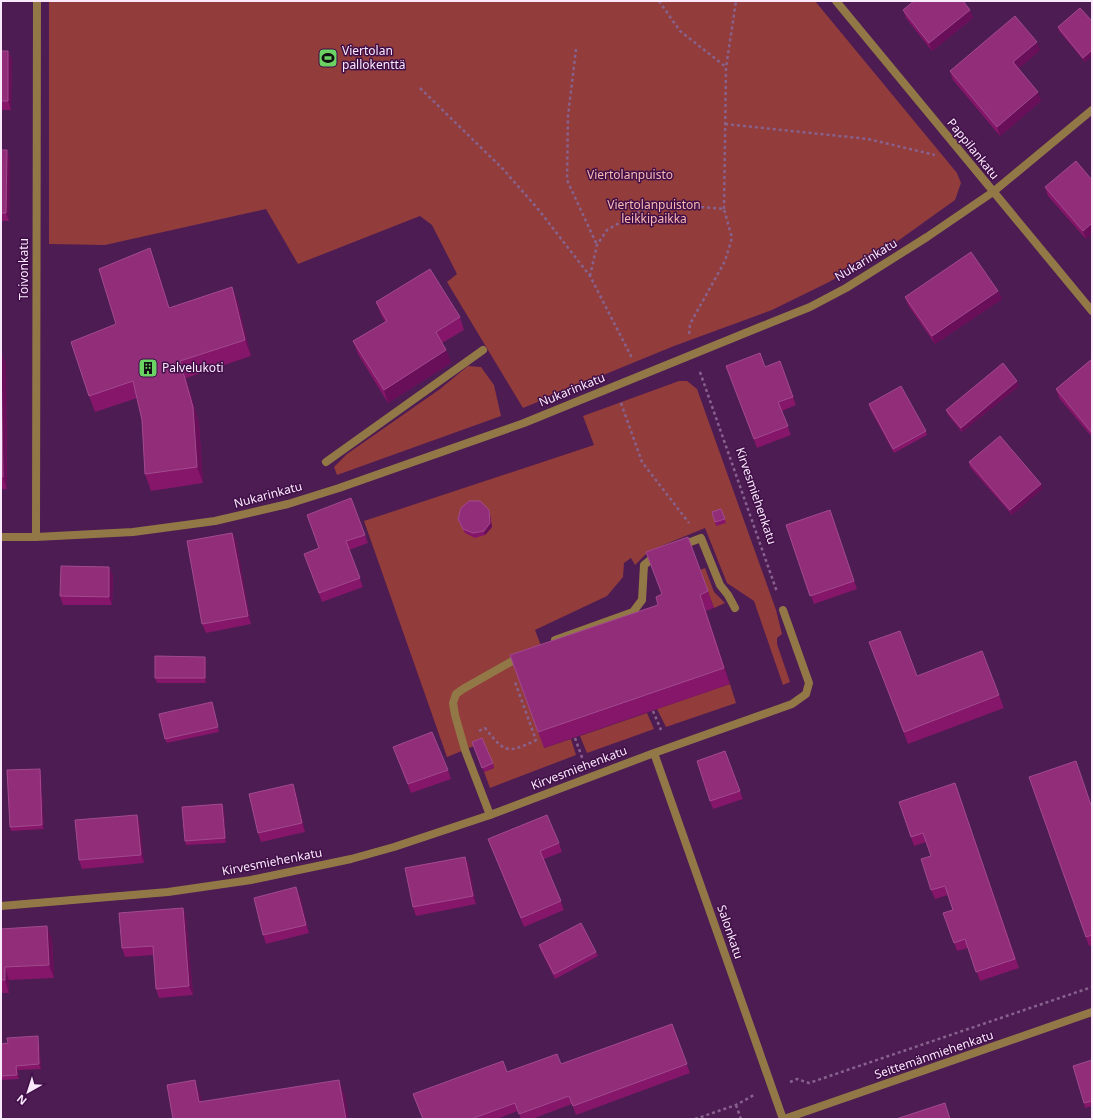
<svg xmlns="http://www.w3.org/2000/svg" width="1093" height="1120" font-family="'Noto Sans',sans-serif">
<rect width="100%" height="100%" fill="#4c1c53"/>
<!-- green -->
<path fill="#923c3c" d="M49,1H815L957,173L961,183L955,200L888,248L829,282L772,310L674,346L523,408L447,282L457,274L432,225L420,216L298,264L266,209L105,245L49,244Z
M468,366L481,367L494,385L501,416L337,475L334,467L347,454L440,389Z
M679,381H687L697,389L776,610L782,634L777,638V644L790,682L783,685L754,601L727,583L705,528L649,551L635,565L631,558L624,563L623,577L607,596L535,630L547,661L544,748L571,739L576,755L490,788L484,772L494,768L484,742L447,757L364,521L594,445L583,416Z
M705,568L714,592L725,603L714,608L700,570Z
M730,684L736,703L666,727L657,709Z
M647,713L654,729L587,753L580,736Z"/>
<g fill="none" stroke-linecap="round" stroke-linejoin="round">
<!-- path -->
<path stroke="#88628d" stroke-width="2.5" stroke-dasharray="3 3" stroke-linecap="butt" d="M659,1L680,31L726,67
M576,49L568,116L567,180L597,245
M420,88L503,169L538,209L590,276L632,358
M725,124L868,139L935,155
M724,209L726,68L736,1
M590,276L597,245L607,230L642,210L670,204L724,209L732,238L725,261L690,324L689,335
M700,372L777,592
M621,403L642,462L689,523
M653,711L661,730
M479,731L485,728C505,753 507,754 536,740L515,682
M575,738L583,760
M790,1082L797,1079L809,1083L1092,987
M736,1105L741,1119
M695,1119L736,1105L754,1095"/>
<!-- service -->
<path stroke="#937847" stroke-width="8" d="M326,462L483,350
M680,546L701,538L720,585L728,595L735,608
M555,640L633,612L642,600L644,565L658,554
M490,815L465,750L455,715L453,703L456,694L463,689L521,656"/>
<!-- minor -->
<path stroke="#937847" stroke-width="8" d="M836,1L1092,311
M1,537H36L133,532L215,521L288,504L339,488L524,423L770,323L810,307L846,288L927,237L993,192L1092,110
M36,537L37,1
M654,753L783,1119
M1,906L168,892L251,880L351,859L394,847L490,815L654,753L792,704L806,694L809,683L783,610"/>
<!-- tertiary -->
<path stroke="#937847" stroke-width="8" d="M784,1119L1092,1012"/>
</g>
<!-- wall -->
<path fill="#86166a" d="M914,1H966L964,2L970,10L973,18L932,51L906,18L903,10Z
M1092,21V56L1085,62L1059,31L1058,27Z
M1040,50L1018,69L1041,101L1000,136L953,80L950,71Z
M1,51H8L12,59L11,110H1Z
M1,150H7L10,159L9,221H1Z
M1092,180V234L1086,239L1048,196L1045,187Z
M150,248L169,308L232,287L238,303L251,356L186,378L199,423L203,483L151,491L145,474L142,420L137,398L95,412L89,396Z
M998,291L1002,299L935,344L908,305L905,297Z
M376,302L460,317L464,330L442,343L446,350L451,363L388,403L358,354L353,341L385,322L381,315Z
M1,352L6,365L7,489H1Z
M1092,359V437L1059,398L1056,389Z
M780,361L796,405L782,411L791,435L757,448L726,366L765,367Z
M1019,386L962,432L948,415L946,410Z
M869,404L926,431L927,435L894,453L870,409Z
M969,462L1041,484L1042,489L1012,515L970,467Z
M351,498L368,543L349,550L363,587L322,602L304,554L319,548Z
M721,509L726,523L716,526L712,512Z
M489,510L490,515L492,527L485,535L475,538L465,533L458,519Z
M830,510L857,589L814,604L786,525Z
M232,533L236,541L251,624L206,633L202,624Z
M688,537L714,608L706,611L730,684L544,748L510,655L658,605L662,594L646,552Z
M109,567L113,576L112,605H63L60,596Z
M874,655L917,676L999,695L1004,708L908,744Z
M205,657L206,661V683H157L155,678Z
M213,706L219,732L167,743L165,739Z
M472,742L493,763L494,768L484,772Z
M393,747L448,770L451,779L411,793Z
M725,751L743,799L713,809L710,801Z
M40,769L41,773L44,829L11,831L10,827Z
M1029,777L1092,807V945L1089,946Z
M955,783L1019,968L980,981L968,948L957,951L943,913L953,910L948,895L935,899L931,890V856L926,842L914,846L899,802Z
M296,792L305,832L261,842L258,833Z
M222,804L224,809L226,843L186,845L185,841Z
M137,815L140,824L144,863L82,869L79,860Z
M488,839L559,843L562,852L544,859L564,910L524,927Z
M465,857L469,865L476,904L416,916L413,907Z
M300,896L309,933L266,944L263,935Z
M183,908L186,917L193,995L159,998L156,989L154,955L125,957L122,948Z
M1,929L52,939L54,978L9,980V993H1Z
M539,945L596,952L598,956L555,979L540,949Z
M672,1024L690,1073L576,1115L572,1104L532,1119H521L518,1111L497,1119H423L561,1064Z
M39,1040L41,1069L18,1070L19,1079L1,1080V1044Z
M1092,1060V1106L1085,1108L1084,1103Z"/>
<!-- shaded-wall -->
<path fill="#690f5a" d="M970,10L973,18L932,51L929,43Z
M1037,42L1040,50L1016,71L1013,62Z
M1092,50V56L1085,62L1083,58Z
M8,51L12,59L11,110L8,101Z
M1038,92L1041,101L1000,136L997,127Z
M7,150L10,159L9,221L6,213Z
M1092,223V234L1086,239L1083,231Z
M150,248L156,265L175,324L169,308Z
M232,287L238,303L251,356L245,340Z
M998,291L1002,299L935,344L932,336Z
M446,350L451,363L388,403L384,390Z
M1,352L6,365L7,489L3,477Z
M180,361L186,378L199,423L203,483L197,467Z
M1017,381L1019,386L962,432L961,428Z
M1041,484L1042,489L1012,515L1010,510Z
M489,510L490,515L492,527L485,535L484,531Z
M232,533L236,541L251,624L248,616Z
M109,567L113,576L112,605L109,597Z
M700,595L706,611L730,684L724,668Z
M205,657L206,661V683L205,678Z
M40,769L41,773L44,829L42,825Z
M293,784L296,792L305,832L302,823Z
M222,804L224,809L226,843L225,838Z
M137,815L140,824L144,863L141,855Z
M465,857L469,865L476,904L473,896Z
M296,887L300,896L309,933L306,925Z
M183,908L186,917L193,995L189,986Z
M47,926L52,939L54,978L49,965Z
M5,967L9,980V993L5,980Z
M38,1036L39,1040L41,1069L39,1064Z
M16,1066L18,1070L19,1079L17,1075Z
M195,1080L201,1097L205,1119L199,1102Z
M339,1080L345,1096L349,1119H346Z"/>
<!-- building -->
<path fill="#922d7a" stroke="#a24a8e" d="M914,1H963L970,10L929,43L903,10Z
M1080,8L1092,21V50L1083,58L1058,27Z
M1015,16L1037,42L1013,62L1038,92L997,127L950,71Z
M1,51H8V101H1Z
M1,150H7L6,213H1Z
M1076,161L1092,180V223L1083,231L1045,187Z
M150,248L169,308L232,287L245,340L180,361L193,407L197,467L145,474L142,420L133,381L89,396L71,342L116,324L99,269Z
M971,252L998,291L932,336L905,297Z
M430,269L460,317L436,332L446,350L384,390L353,341L387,321L376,302Z
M760,353L765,367L780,361L793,397L778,402L788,426L754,439L726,366Z
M1,356L3,477H1Z
M1092,359V433L1056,389Z
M1003,363L1017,381L961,428L946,410Z
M901,386L926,431L893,449L869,404Z
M1000,436L1041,484L1010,510L969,462Z
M351,498L365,535L346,541L360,578L319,593L304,554L319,548L307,515Z
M469,501H480L489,510L490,523L484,531L473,533L463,529L458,519L461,508Z
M721,509L725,519L715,522L712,512Z
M830,510L854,581L810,596L786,525Z
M232,533L248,616L202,624L187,541Z
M688,537L708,591L700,595L724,668L538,732L510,655L658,605L656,597L662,594L646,552Z
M61,566L109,567V597L60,596Z
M900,631L917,676L982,651L999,695L904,732L869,642Z
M155,656L205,657V678H155Z
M212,702L218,727L165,739L159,714Z
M432,732L448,770L408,784L393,747Z
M482,738L493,763L482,768L472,742Z
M725,751L740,791L710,801L697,761Z
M1076,761L1092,808V935L1086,937L1029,777Z
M40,769L42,825L10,827L7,770Z
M955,783L1015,959L976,972L965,939L954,943L943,913L953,910L945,886L931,890L921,859L931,856L923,833L911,837L899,802Z
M293,784L302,823L258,833L249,794Z
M222,804L225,838L185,841L182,807Z
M137,815L141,855L79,860L75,820Z
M547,815L559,843L540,851L561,901L521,918L488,839Z
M465,857L473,896L413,907L405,868Z
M296,887L306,925L263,935L254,898Z
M183,908L189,986L156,989L153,946L122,948L119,913Z
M581,923L596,952L554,974L539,945Z
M47,926L49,965L5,967V980H1V929Z
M672,1024L687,1064L573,1106L569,1096L519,1114L515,1103L471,1119H423L413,1094L503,1061L507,1072L557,1054L561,1064Z
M38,1036L39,1064L16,1066L17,1075L1,1076V1044L8,1043L7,1038Z
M1092,1060V1101L1084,1103L1073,1066Z
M195,1080L199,1102L339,1080L346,1119H173L167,1085Z
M945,1103L950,1119H896Z"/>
<!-- icons -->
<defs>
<g id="stadium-square" transform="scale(1)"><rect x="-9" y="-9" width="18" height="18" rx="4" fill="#6bd363" stroke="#411048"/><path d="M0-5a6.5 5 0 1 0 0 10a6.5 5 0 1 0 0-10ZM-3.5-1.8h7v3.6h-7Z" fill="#111"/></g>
<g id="building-square" transform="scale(1)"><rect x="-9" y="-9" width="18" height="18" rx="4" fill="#6bd363" stroke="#411048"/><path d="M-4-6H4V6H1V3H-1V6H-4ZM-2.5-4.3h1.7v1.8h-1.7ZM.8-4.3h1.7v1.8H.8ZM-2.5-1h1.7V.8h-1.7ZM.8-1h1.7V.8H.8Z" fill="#111"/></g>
</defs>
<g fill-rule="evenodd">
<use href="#stadium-square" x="328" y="58"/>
<use href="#building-square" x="148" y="368"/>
</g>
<g text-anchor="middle" stroke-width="3" stroke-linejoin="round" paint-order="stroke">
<!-- poi labels -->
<g font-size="12" fill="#fae9fc" stroke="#411048" text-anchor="start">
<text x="342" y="55">Viertolan<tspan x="342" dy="14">pallokenttä</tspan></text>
<text x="162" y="372">Palvelukoti</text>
</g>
<!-- street labels -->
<g font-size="12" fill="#fae9fc" stroke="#411048">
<text transform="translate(973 149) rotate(51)" y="4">Pappilankatu</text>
<text transform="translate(866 260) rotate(-31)" y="4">Nukarinkatu</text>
<text transform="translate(24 269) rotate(-90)" y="4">Toivonkatu</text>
<text transform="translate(572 390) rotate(-22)" y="4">Nukarinkatu</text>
<text transform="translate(268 495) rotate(-15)" y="4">Nukarinkatu</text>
<text transform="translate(756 496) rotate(71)" y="4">Kirvesmiehenkatu</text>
<text transform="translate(579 768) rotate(-21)" y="4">Kirvesmiehenkatu</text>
<text transform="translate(272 862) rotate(-11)" y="4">Kirvesmiehenkatu</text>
<text transform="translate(730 932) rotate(71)" y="4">Salonkatu</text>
<text transform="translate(934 1055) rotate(-19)" y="4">Seittemänmiehenkatu</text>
</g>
<!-- park labels -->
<g font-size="12" fill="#fbb8b4" stroke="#411048">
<text x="630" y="179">Viertolanpuisto</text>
<text x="654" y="209">Viertolanpuiston<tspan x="654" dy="14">leikkipaikka</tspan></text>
</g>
</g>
<!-- border -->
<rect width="1093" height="1120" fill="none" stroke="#fae9fc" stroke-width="4"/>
<!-- north arrow -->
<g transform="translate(28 1092) rotate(219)" stroke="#411048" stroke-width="3" paint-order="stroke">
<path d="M0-3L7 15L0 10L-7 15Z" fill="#fae9fc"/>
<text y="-6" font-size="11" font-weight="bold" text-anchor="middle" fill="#fae9fc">N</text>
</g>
</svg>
